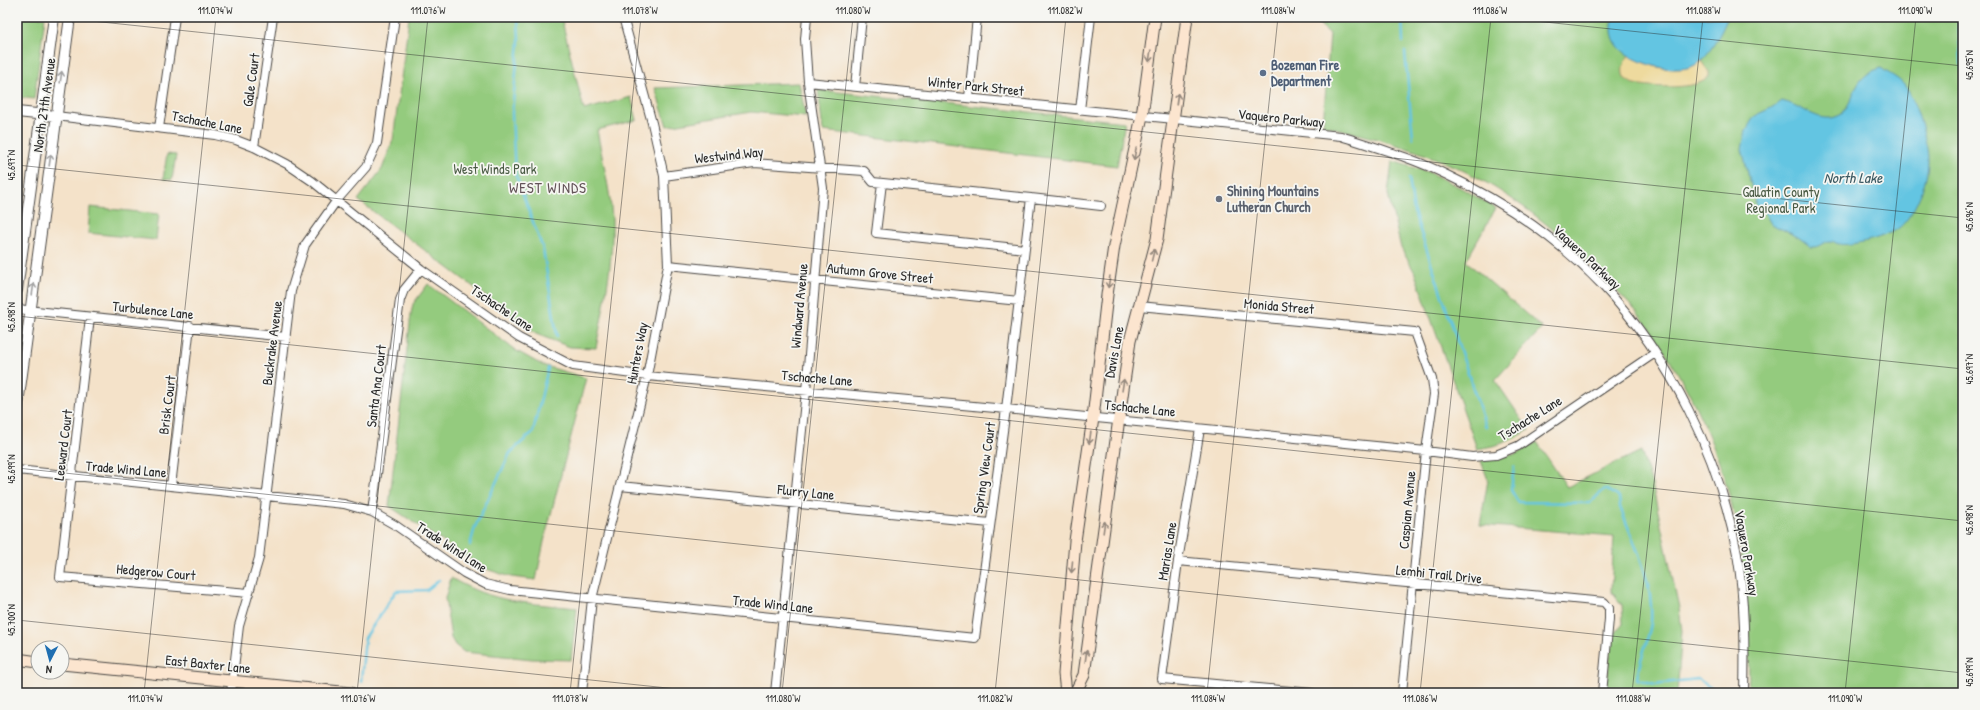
<svg xmlns="http://www.w3.org/2000/svg" width="1980" height="710" font-family="'Patrick Hand',sans-serif">
<rect width="100%" height="100%" fill="#f6f6f2"/>
<filter id="ink" filterUnits="userSpaceOnUse"><feTurbulence type="fractalNoise" baseFrequency=".025" numOctaves="2"/><feDisplacementMap in="SourceGraphic" scale="8" xChannelSelector="R" yChannelSelector="G"/><feConvolveMatrix kernelMatrix="1 2 1 2 8 2 1 2 1" color-interpolation-filters="sRGB"/></filter>
<filter id="wash" filterUnits="userSpaceOnUse"><feTurbulence type="fractalNoise" baseFrequency=".012" numOctaves="4" result="noise"/><feDisplacementMap in="SourceGraphic" scale="16" xChannelSelector="R" yChannelSelector="G"/><feGaussianBlur stdDeviation="0.9" result="paint"/><feColorMatrix in="noise" values="0 0 0 0 0 0 0 0 0 0 0 0 0 0 0 0 0 1.4 0 .05"/><feComposite in="paint" operator="in"/></filter>
<g filter="url(#wash)">
<rect width="100%" height="100%" fill="#f4e2c9"/>
<!-- green -->
<path fill="#94cb7e" stroke="#607b54" d="M17,17H45L34,99L17,97Z
M409,17H561L584,110L631,97L637,120L597,130C602,159 610,188 612,218C614,261 604,305 596,348L570,347L536,334L358,200L382,169L393,140Z
M1312,17H1963V693H1748C1750,672 1748,651 1748,630C1746,588 1742,547 1732,506C1717,442 1681,370 1641,317C1633,307 1623,298 1614,288C1574,245 1529,206 1478,178C1429,152 1376,138 1323,125L1330,34Z
M799,83L806,117L751,112L667,126L655,88Z
M818,90L1125,122L1117,166L823,131Z
M167,154L176,155L172,180L163,179Z
M1392,161L1428,172L1461,188L1496,208L1466,261L1542,328L1495,380L1529,430C1512,441 1497,446 1477,449L1414,271L1401,248L1388,194Z
M90,207L159,214L156,240L88,233Z
M428,284L515,350L542,365L586,378L545,537L536,580L511,577L489,570L468,558L389,506L411,314L413,304Z
M1537,442L1567,487L1641,451L1652,484L1679,608L1682,631L1677,693H1606L1612,637L1623,624L1622,605L1611,591L1614,536L1480,525L1488,480L1481,461L1516,454Z
M451,578C493,603 529,603 577,608L571,660L532,659L464,652L455,645L451,638L445,598Z"/>
<!-- sand -->
<path fill="#eeda9e" stroke="#8c8264" d="M1629,55C1651,68 1678,75 1701,61L1709,72V76C1700,91 1650,87 1635,84C1631,83 1627,80 1624,78C1621,68 1623,64 1629,55Z"/>
<!-- water -->
<path fill="#63c5e2" stroke="#477886" d="M1613,17H1728C1722,32 1708,59 1693,66C1674,75 1631,63 1618,46C1611,37 1611,28 1613,17Z
M1881,68C1889,74 1899,78 1905,86C1915,99 1929,145 1928,161C1928,181 1915,214 1900,227C1890,236 1852,247 1839,244C1836,244 1834,241 1831,241C1823,241 1820,248 1811,247L1798,237L1771,224L1766,215L1756,205L1742,149L1746,130L1752,120L1758,114L1771,108L1781,101C1797,103 1815,120 1830,118C1834,118 1838,116 1842,114C1857,95 1853,76 1881,68Z"/>
<g fill="none" stroke-linecap="round" stroke-linejoin="round">
<!-- stream -->
<path stroke="#63c5e2" stroke-width="2.5" d="M518,17L519,42L512,113L515,173L543,249L557,336
M1402,17L1403,42
M1958,17L1963,88
M1405,52L1413,138
M1409,178L1414,212L1486,427
M1514,467L1511,490L1518,502L1589,503L1605,489L1619,497L1620,507C1634,544 1654,581 1651,622C1649,641 1639,659 1637,679L1655,684L1698,679L1714,690L1729,692
M470,545L475,527L510,453L533,432L548,368
M361,682L365,638L396,591L427,590L439,580"/>
</g>
</g>
<g filter="url(#ink)">
<g fill="none" stroke-linecap="round" stroke-linejoin="round">
<!-- minor casing -->
<g stroke="#494643" stroke-width="10">
<path id="minor" d="M808,82L1341,136C1377,148 1413,158 1447,175C1504,202 1559,240 1602,285C1670,357 1720,457 1737,554C1745,600 1745,647 1744,693
M855,87L862,17
M969,98L977,17
M1080,110L1091,17
M56,116L215,135L236,140L254,147L287,164L312,181L421,269L519,338L573,366L647,376L1006,409L1426,451L1472,457L1496,455L1518,446L1655,353
M159,128L175,17
M254,147L273,17
M882,183L876,233L1025,249
M1031,198L1101,206
M668,265L1019,301
M1139,306L1415,332L1432,379L1434,394L1426,451L1402,693
M17,309L286,337
M90,317L60,577L249,593
M1200,429L1178,561L1162,679L1312,693
M17,470L344,504L372,512L395,525L464,573L485,584L510,590L975,638L1006,409L1031,198L873,182L864,171L754,163L664,176
M171,486L190,326
M620,486L990,523
M372,512L400,300L404,290L421,269
M1178,561L1604,602L1609,608V619L1602,693
M231,693L239,626L259,558L291,291L305,245L337,200L366,167L377,143L395,17
M582,693L592,599L647,376L668,265L664,176L652,123L623,17
M775,693L806,391L823,188L808,82L805,39L807,17"/>
</g>
<!-- tertiary casing -->
<g stroke="#494643" stroke-width="12">
<path id="tertiary" d="M17,112L56,116
M17,290L54,17
M17,411L70,17"/>
</g>
<!-- secondary casing -->
<g stroke="#494643" stroke-width="13">
<path id="secondary" d="M17,659L38,662
M62,664L351,693
M1066,693L1064,674L1075,541L1093,418L1107,295L1114,246L1142,116L1155,17
M1075,693L1084,675L1123,389L1130,341L1157,239L1187,17"/>
</g>
<!-- minor -->
<use href="#minor" stroke="#fff" stroke-width="8"/>
<!-- tertiary -->
<use href="#tertiary" stroke="#fff" stroke-width="10"/>
<!-- secondary -->
<use href="#secondary" stroke="#fce5cf" stroke-width="11"/>
</g>
<!-- one-way arrows -->
<defs><path id="oneway-shaft" d="M-6 0H5M1.5-3L5.5 0L1.5 3" fill="none" stroke-width="1.6" stroke-linecap="round" stroke-linejoin="round"/></defs>
<g stroke="#94887d">
<use href="#oneway-shaft" transform="translate(1150 56) rotate(98)"/>
<use href="#oneway-shaft" transform="translate(1177 99) rotate(-82)"/>
<use href="#oneway-shaft" transform="translate(1135 154) rotate(101)"/>
<use href="#oneway-shaft" transform="translate(1153 255) rotate(-76)"/>
<use href="#oneway-shaft" transform="translate(1109 282) rotate(99)"/>
<use href="#oneway-shaft" transform="translate(1123 385) rotate(-81)"/>
<use href="#oneway-shaft" transform="translate(1090 438) rotate(98)"/>
<use href="#oneway-shaft" transform="translate(1104 527) rotate(-82)"/>
<use href="#oneway-shaft" transform="translate(1072 567) rotate(95)"/>
<use href="#oneway-shaft" transform="translate(1086 656) rotate(-82)"/>
</g>
<g stroke="#a0a0a0">
<use href="#oneway-shaft" transform="translate(61 77) rotate(-82)"/>
<use href="#oneway-shaft" transform="translate(50 160) rotate(-82)"/>
<use href="#oneway-shaft" transform="translate(33 289) rotate(-82)"/>
</g>
</g>
<!-- ticks -->
<path fill="none" stroke="#2b2b2b" stroke-width="1" stroke-opacity="0.45" d="M54,17L1963,218M1497,17L1963,66M17,165L1963,369M17,316L1963,521M17,468L1963,673M17,620L715,693M144,693L216,17M357,693L428,17M570,693L641,17M782,693L853,17M995,693L1066,17M1207,693L1278,17M1420,693L1491,17M1632,693L1703,17M1845,693L1916,17"/>
<!-- markers -->
<circle fill="#5c6f8a" stroke="#f6f6f2" stroke-width="1.5" cx="1263" cy="73" r="4"/>
<circle fill="#6b7280" stroke="#f6f6f2" stroke-width="1.5" cx="1219" cy="199" r="4"/>
<g text-anchor="middle" stroke-width="3.5" stroke-linejoin="round" paint-order="stroke">
<!-- service labels -->
<g font-size="14" font-weight="bold" fill="#4e5e75" stroke="#f6f6f2" text-anchor="start">
<text x="1271" y="70">Bozeman Fire<tspan x="1271" dy="16">Department</tspan></text>
</g>
<!-- street labels -->
<g font-size="14" fill="#2b2b2b" stroke="#f6f6f2">
<text transform="translate(251 80) rotate(-82)" y="5">Gale Court</text>
<text transform="translate(976 86) rotate(6)" y="5">Winter Park Street</text>
<text transform="translate(44 105) rotate(-82)" y="5">North 27th Avenue</text>
<text transform="translate(1281 118) rotate(6)" y="5">Vaquero Parkway</text>
<text transform="translate(207 122) rotate(11)" y="5">Tschache Lane</text>
<text transform="translate(729 155) rotate(-6)" y="5">Westwind Way</text>
<text transform="translate(1587 257) rotate(43)" y="5">Vaquero Parkway</text>
<text transform="translate(880 273) rotate(6)" y="5">Autumn Grove Street</text>
<text transform="translate(799 306) rotate(-85)" y="5">Windward Avenue</text>
<text transform="translate(1279 306) rotate(5)" y="5">Monida Street</text>
<text transform="translate(502 308) rotate(34)" y="5">Tschache Lane</text>
<text transform="translate(153 310) rotate(6)" y="5">Turbulence Lane</text>
<text transform="translate(272 343) rotate(-83)" y="5">Buckrake Avenue</text>
<text transform="translate(1114 352) rotate(-79)" y="5">Davis Lane</text>
<text transform="translate(637 353) rotate(-79)" y="5">Hunters Way</text>
<text transform="translate(817 378) rotate(5)" y="5">Tschache Lane</text>
<text transform="translate(376 386) rotate(-83)" y="5">Santa Ana Court</text>
<text transform="translate(167 405) rotate(-83)" y="5">Brisk Court</text>
<text transform="translate(1140 408) rotate(6)" y="5">Tschache Lane</text>
<text transform="translate(1530 418) rotate(-32)" y="5">Tschache Lane</text>
<text transform="translate(63 445) rotate(-83)" y="5">Leeward Court</text>
<text transform="translate(984 468) rotate(-82)" y="5">Spring View Court</text>
<text transform="translate(126 469) rotate(5)" y="5">Trade Wind Lane</text>
<text transform="translate(806 492) rotate(6)" y="5">Flurry Lane</text>
<text transform="translate(1407 510) rotate(-85)" y="5">Caspian Avenue</text>
<text transform="translate(452 547) rotate(33)" y="5">Trade Wind Lane</text>
<text transform="translate(1167 551) rotate(-81)" y="5">Marias Lane</text>
<text transform="translate(1747 553) rotate(80)" y="5">Vaquero Parkway</text>
<text transform="translate(156 572) rotate(5)" y="5">Hedgerow Court</text>
<text transform="translate(1439 574) rotate(6)" y="5">Lemhi Trail Drive</text>
<text transform="translate(773 604) rotate(6)" y="5">Trade Wind Lane</text>
<text transform="translate(208 664) rotate(6)" y="5">East Baxter Lane</text>
</g>
<!-- park labels -->
<g font-size="14" fill="#4a5b44" stroke="#f6f6f2">
<text x="495" y="174">West Winds Park</text>
<text x="1781" y="197">Gallatin County<tspan x="1781" dy="16">Regional Park</tspan></text>
</g>
<!-- worship labels -->
<g font-size="14" font-weight="bold" fill="#5b616d" stroke="#f6f6f2" text-anchor="start">
<text x="1227" y="196">Shining Mountains<tspan x="1227" dy="16">Lutheran Church</tspan></text>
</g>
<!-- water labels -->
<g font-size="15" font-style="italic" fill="#3c5962" stroke="#f6f6f2">
<text x="1853" y="183">North Lake</text>
</g>
<!-- neighbourhood labels -->
<g font-size="15" letter-spacing="1" fill="#635358" stroke="#f6f6f2">
<text x="548" y="193">WEST WINDS</text>
</g>
</g>
<!-- margin -->
<rect width="1980" height="710" fill="none" stroke="#f6f6f2" stroke-width="44"/>
<!-- north arrow -->
<g transform="translate(50 660) rotate(186)"><circle r="19" fill="#f6f6f2" stroke="#a5a5a2"/>
<path d="M0-3L7 15L0 10L-7 15Z" fill="#1f6fb2"/>
<text y="-6" font-size="11" font-weight="bold" text-anchor="middle" fill="#2b2b2b">N</text>
</g>
<rect x="22" y="22" width="1936" height="666" fill="none" stroke="#2b2b2b" stroke-width="1.5"/>
<g font-size="10" text-anchor="middle" fill="#2b2b2b">
<text x="215" y="14">111.074°W</text>
<text x="428" y="14">111.076°W</text>
<text x="640" y="14">111.078°W</text>
<text x="853" y="14">111.080°W</text>
<text x="1065" y="14">111.082°W</text>
<text x="1278" y="14">111.084°W</text>
<text x="1490" y="14">111.086°W</text>
<text x="1703" y="14">111.088°W</text>
<text x="1915" y="14">111.090°W</text>
<text transform="translate(1969 65) rotate(-90)" y="4">45.695°N</text>
<text transform="translate(11 165) rotate(-90)" y="4">45.697°N</text>
<text transform="translate(1969 217) rotate(-90)" y="4">45.696°N</text>
<text transform="translate(11 317) rotate(-90)" y="4">45.698°N</text>
<text transform="translate(1969 369) rotate(-90)" y="4">45.697°N</text>
<text transform="translate(11 469) rotate(-90)" y="4">45.699°N</text>
<text transform="translate(1969 520) rotate(-90)" y="4">45.698°N</text>
<text transform="translate(11 620) rotate(-90)" y="4">45.700°N</text>
<text transform="translate(1969 672) rotate(-90)" y="4">45.699°N</text>
<text x="145" y="702">111.074°W</text>
<text x="358" y="702">111.076°W</text>
<text x="570" y="702">111.078°W</text>
<text x="783" y="702">111.080°W</text>
<text x="995" y="702">111.082°W</text>
<text x="1208" y="702">111.084°W</text>
<text x="1420" y="702">111.086°W</text>
<text x="1633" y="702">111.088°W</text>
<text x="1845" y="702">111.090°W</text>
</g>
</svg>
